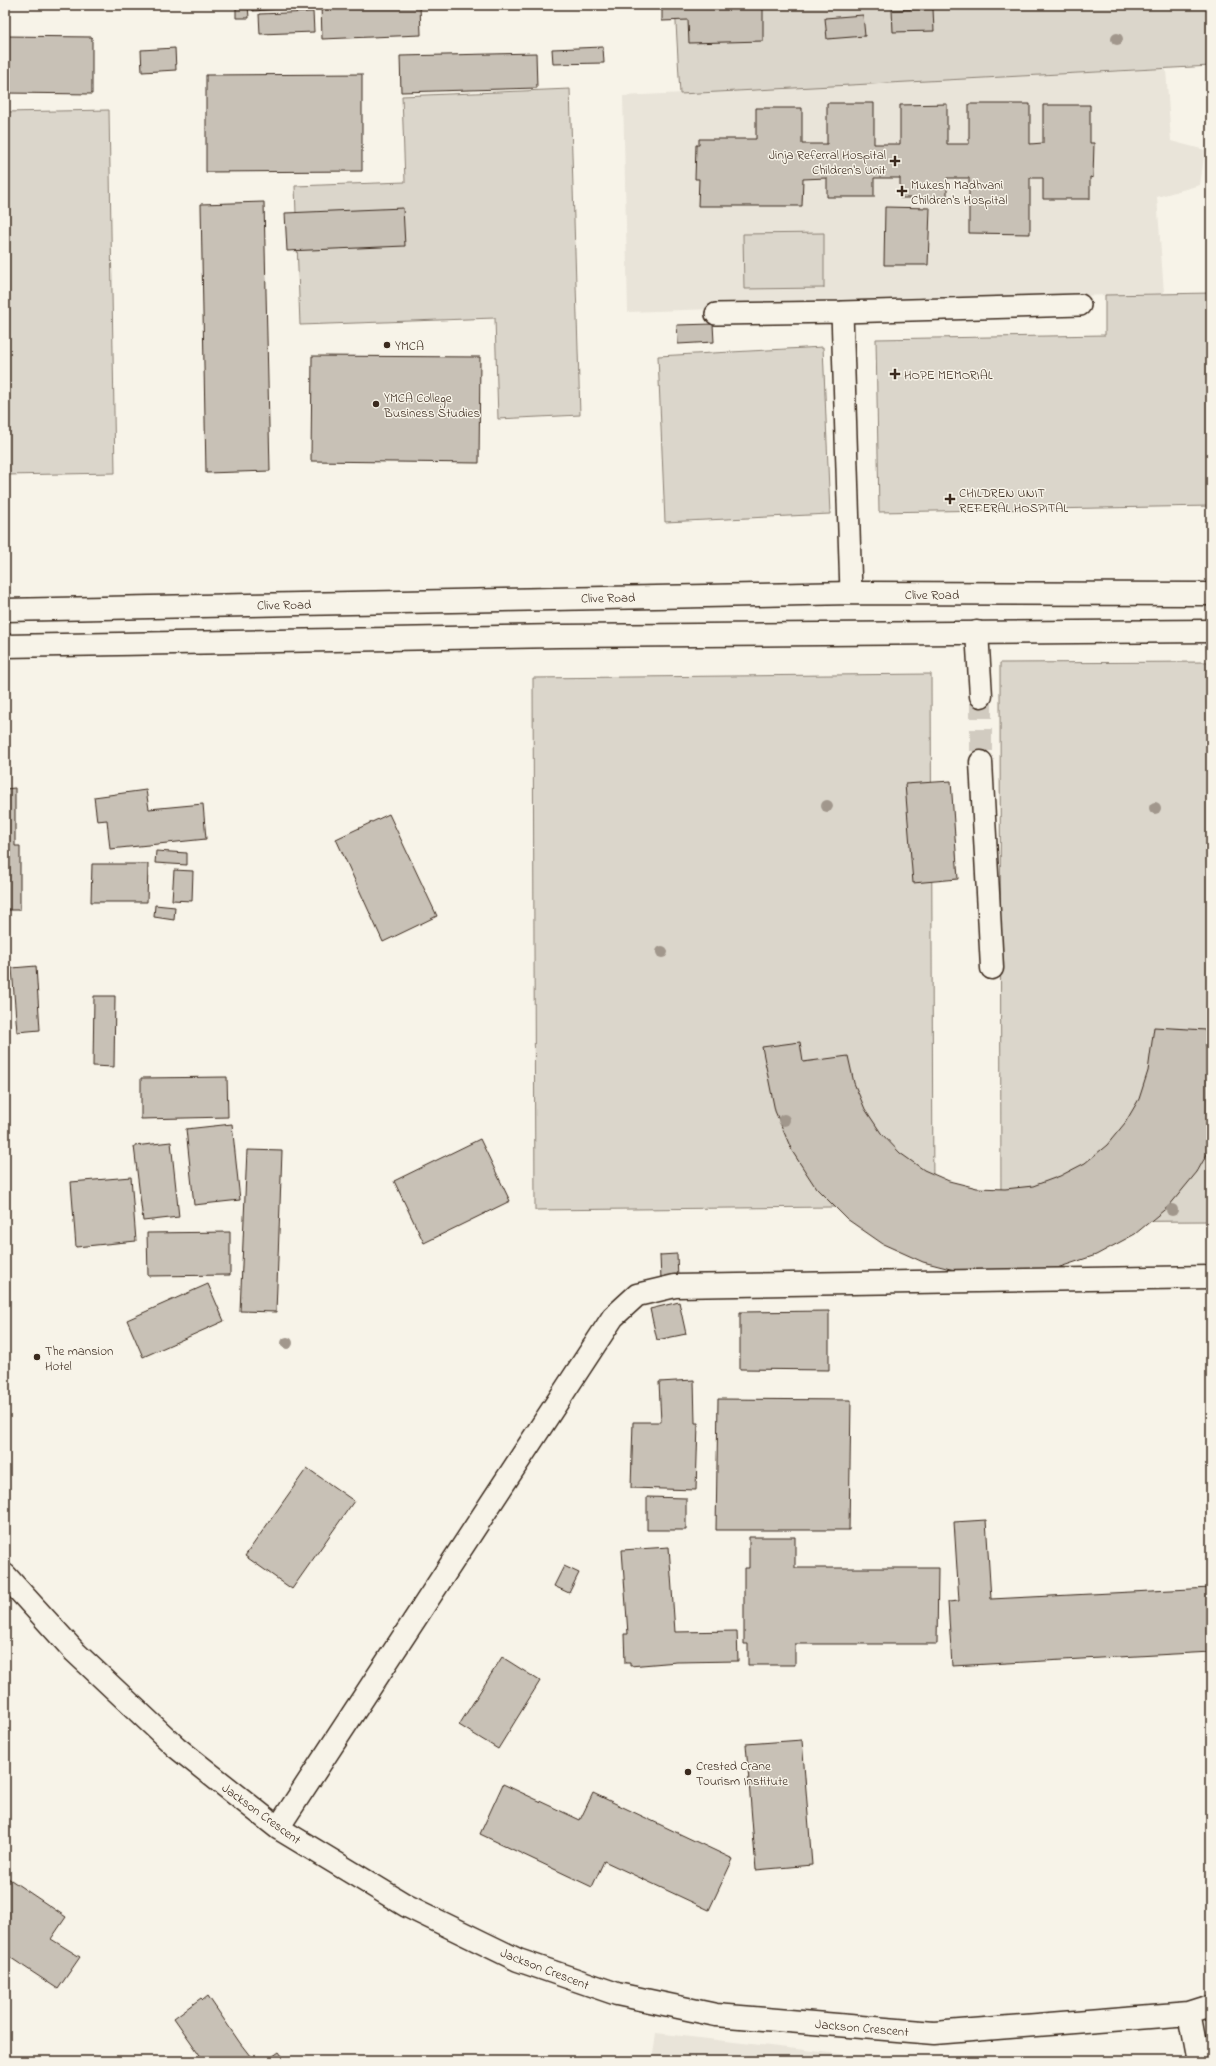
<svg xmlns="http://www.w3.org/2000/svg" width="1216" height="2066" font-family="'Indie Flower',sans-serif">
<rect width="100%" height="100%" fill="#f7f3e8"/>
<filter id="ink" filterUnits="userSpaceOnUse"><feTurbulence type="fractalNoise" baseFrequency=".025" numOctaves="2"/><feDisplacementMap in="SourceGraphic" scale="8" xChannelSelector="R" yChannelSelector="G"/><feConvolveMatrix kernelMatrix="1 2 1 2 8 2 1 2 1" color-interpolation-filters="sRGB"/></filter>
<g filter="url(#ink)">
<!-- built -->
<path fill="#e9e4d9" d="M1166,69L1171,141L1205,150L1200,185L1157,197L1164,293L628,312L623,96Z
M656,2033L874,2058V2061H652Z"/>
<!-- green -->
<path fill="#dbd6cb" stroke="#8b8074" d="M675,5H1211V66L680,94Z
M570,89L580,415L498,419L495,318L300,325L295,186L405,182L402,96Z
M109,110L115,473L5,475V307L8,306L5,112Z
M824,233V288L744,289L743,234Z
M1211,293V506L879,512L876,339L1105,335V295Z
M823,347L830,514L665,522L658,356Z
M1211,662V1221L1001,1222L1000,663Z
M931,674L933,1206L535,1210L533,678Z"/>
<!-- building -->
<path fill="#c8c1b6" stroke="#3b2a1e" d="M236,5H248L249,18H236Z
M252,5H311V7L253,11Z
M321,5H420L421,35L322,39Z
M662,5H763V41L689,43L688,20L662,21Z
M933,9L934,31L893,32L892,10Z
M313,12L314,32L260,34L259,14Z
M863,15L865,36L827,39L825,18Z
M5,36L92,37V94L5,93Z
M603,47L604,63L553,64L552,49Z
M175,48L176,70L142,72L141,50Z
M536,53L537,88L401,92L400,56Z
M362,74V171L206,172V75Z
M827,103H874V144H900V105L947,104V144H969V104H1030V144L1043,143V105H1090V143H1094L1093,178L1090,177V199H1043V178H1030V234L969,233V178H947V198H900V178H874V197H827V178L803,179L802,206H698L699,179H695L696,145H699V139H756V108H802V144H827Z
M264,202L270,471L206,473L201,204Z
M885,207L930,208L928,265H884Z
M403,208L405,246L287,251L285,213Z
M713,324L714,342L678,344L677,325Z
M312,356L480,357L479,463L311,461Z
M951,781L958,879L913,883L905,784Z
M15,788V846H20V910H5V789Z
M146,790L149,809L203,804L206,839L110,849L107,820L97,821L94,797Z
M389,814L437,916L383,942L336,839Z
M156,851L187,853V865L155,863Z
M92,864H148L147,902H91Z
M174,870L193,871L192,901L172,900Z
M155,905L175,907L174,920L154,917Z
M36,966L40,1030L17,1032L12,968Z
M94,996H115L114,1067L93,1066Z
M1154,1027L1206,1030V1046H1211V1147L1197,1172L1169,1206L1135,1234L1096,1255L1054,1269L966,1273L923,1262L883,1244L847,1219L816,1188L792,1151L775,1111L762,1047L800,1042L803,1062L848,1056L854,1083L865,1109L881,1133L900,1153L924,1170L949,1181L977,1188L1005,1189L1033,1186L1060,1176L1085,1163L1107,1145L1125,1123L1139,1099L1148,1071Z
M227,1077L228,1117L141,1119V1078Z
M232,1124L240,1200L194,1205L186,1129Z
M480,1139L510,1201L424,1243L394,1181Z
M171,1142L179,1217L143,1221L134,1146Z
M247,1150L282,1151L276,1312L240,1311Z
M131,1177L136,1241L76,1247L71,1182Z
M230,1232V1275L148,1276L147,1233Z
M677,1254L678,1279L661,1280L660,1255Z
M208,1284L224,1321L143,1357L127,1320Z
M679,1302L686,1334L657,1340L650,1309Z
M829,1311V1370L740,1369V1312Z
M694,1380L695,1423H698L696,1490L631,1488L633,1422H661L659,1382Z
M718,1399L851,1400L849,1530H716Z
M307,1468L354,1501L292,1589L245,1556Z
M647,1497L686,1498V1530H647Z
M986,1520L991,1599L1211,1588V1652L952,1666L948,1602L959,1601L954,1522Z
M749,1537H795V1568H938L937,1644H795V1665H748V1644H744V1568H749Z
M669,1547L675,1632L737,1631L738,1661L677,1662L630,1666V1663H625L624,1634H628L622,1550Z
M564,1566L579,1573L569,1593L554,1586Z
M502,1657L540,1681L498,1749L459,1725Z
M802,1740L812,1865L756,1870L746,1744Z
M503,1784L580,1820L593,1793L733,1859L709,1910L604,1861L592,1887L480,1834Z
M5,1876L66,1917L51,1939L80,1957L58,1989L5,1954Z
M208,1996L240,2043L254,2061H204L174,2018L201,1998L203,2000Z
M279,2052L286,2061H266Z"/>
<g fill="none" stroke-linecap="round" stroke-linejoin="round">
<!-- minor-tunnel -->
<path stroke="#d1cbc0" stroke-width="22" stroke-dasharray="22 11" stroke-linecap="butt" d="M981,696V762"/>
<!-- service casing -->
<g stroke="#3b2a1e" stroke-width="24">
<path id="service" d="M716,314L842,312
M851,593L842,312L1080,305"/>
</g>
<!-- minor casing -->
<g stroke="#3b2a1e" stroke-width="25">
<path id="minor" d="M977,632L981,696
M981,762L992,968
M5,1575L75,1652L176,1747L278,1828L407,1906L518,1960L617,1994L716,2015L934,2033L1189,2013L1211,2006
M278,1828L613,1317L637,1295L675,1286L1211,1277
M1189,2013L1198,2061"/>
</g>
<!-- tertiary casing -->
<g stroke="#3b2a1e" stroke-width="25">
<path id="tertiary" d="M5,610L851,593L1211,594
M5,646L559,636L1211,631"/>
</g>
<!-- service -->
<use href="#service" stroke="#f7f3e8" stroke-width="21"/>
<!-- minor -->
<use href="#minor" stroke="#f7f3e8" stroke-width="22"/>
<!-- tertiary -->
<use href="#tertiary" stroke="#f7f3e8" stroke-width="22"/>
</g>
<!-- trees -->
<g fill="#a1978c">
<circle cx="1117" cy="39" r="6"/>
<circle cx="827" cy="806" r="6"/>
<circle cx="1155" cy="808" r="6"/>
<circle cx="662" cy="952" r="6"/>
<circle cx="784" cy="1120" r="6"/>
<circle cx="1172" cy="1210" r="6"/>
<circle cx="287" cy="1343" r="6"/>
</g>
</g>
<!-- markers -->
<g fill="#3b2a1e" stroke="#f7f3e8" stroke-width="1.5">
<path d="M893 155h4v4h4v4h-4v4h-4v-4h-4v-4h4z"/>
<path d="M900 185h4v4h4v4h-4v4h-4v-4h-4v-4h4z"/>
<circle cx="387" cy="345" r="4"/>
<path d="M893 368h4v4h4v4h-4v4h-4v-4h-4v-4h4z"/>
<circle cx="376" cy="404" r="4"/>
<path d="M948 493h4v4h4v4h-4v4h-4v-4h-4v-4h4z"/>
<circle cx="37" cy="1357" r="4"/>
<circle cx="688" cy="1772" r="4"/>
</g>
<g text-anchor="middle" stroke-width="3" stroke-linejoin="round" paint-order="stroke">
<!-- poi labels -->
<g font-size="13" fill="#3b2a1e" stroke="#f7f3e8" text-anchor="start">
<text x="886" y="159" text-anchor="end">Jinja Referral Hospital<tspan x="886" dy="15">Children's Unit</tspan></text>
<text x="911" y="189">Mukesh Madhvani<tspan x="911" dy="15">Children's Hospital</tspan></text>
<text x="395" y="350">YMCA</text>
<text x="904" y="379">HOPE MEMORIAL</text>
<text x="384" y="402">YMCA College<tspan x="384" dy="15">Business Studies</tspan></text>
<text x="959" y="497">CHILDREN UNIT<tspan x="959" dy="15">REFERAL HOSPITAL</tspan></text>
<text x="45" y="1355">The mansion<tspan x="45" dy="15">Hotel</tspan></text>
<text x="696" y="1770">Crested Crane<tspan x="696" dy="15">Tourism Institute</tspan></text>
</g>
<!-- street labels -->
<g font-size="13" fill="#3b2a1e" stroke="#f7f3e8">
<text x="932" y="599">Clive Road</text>
<text transform="translate(608 597) rotate(-1)" y="5">Clive Road</text>
<text transform="translate(284 604) rotate(-1)" y="5">Clive Road</text>
<text transform="translate(262 1813) rotate(36)" y="5">Jackson Crescent</text>
<text transform="translate(545 1968) rotate(21)" y="5">Jackson Crescent</text>
<text transform="translate(862 2027) rotate(5)" y="5">Jackson Crescent</text>
</g>
</g>
<!-- margin -->
<rect width="1216" height="2066" fill="none" stroke="#f7f3e8" stroke-width="20"/>
<rect x="10" y="10" width="1196" height="2046" fill="none" stroke="#3b2a1e" stroke-width="1.5" filter="url(#ink)"/>
</svg>
